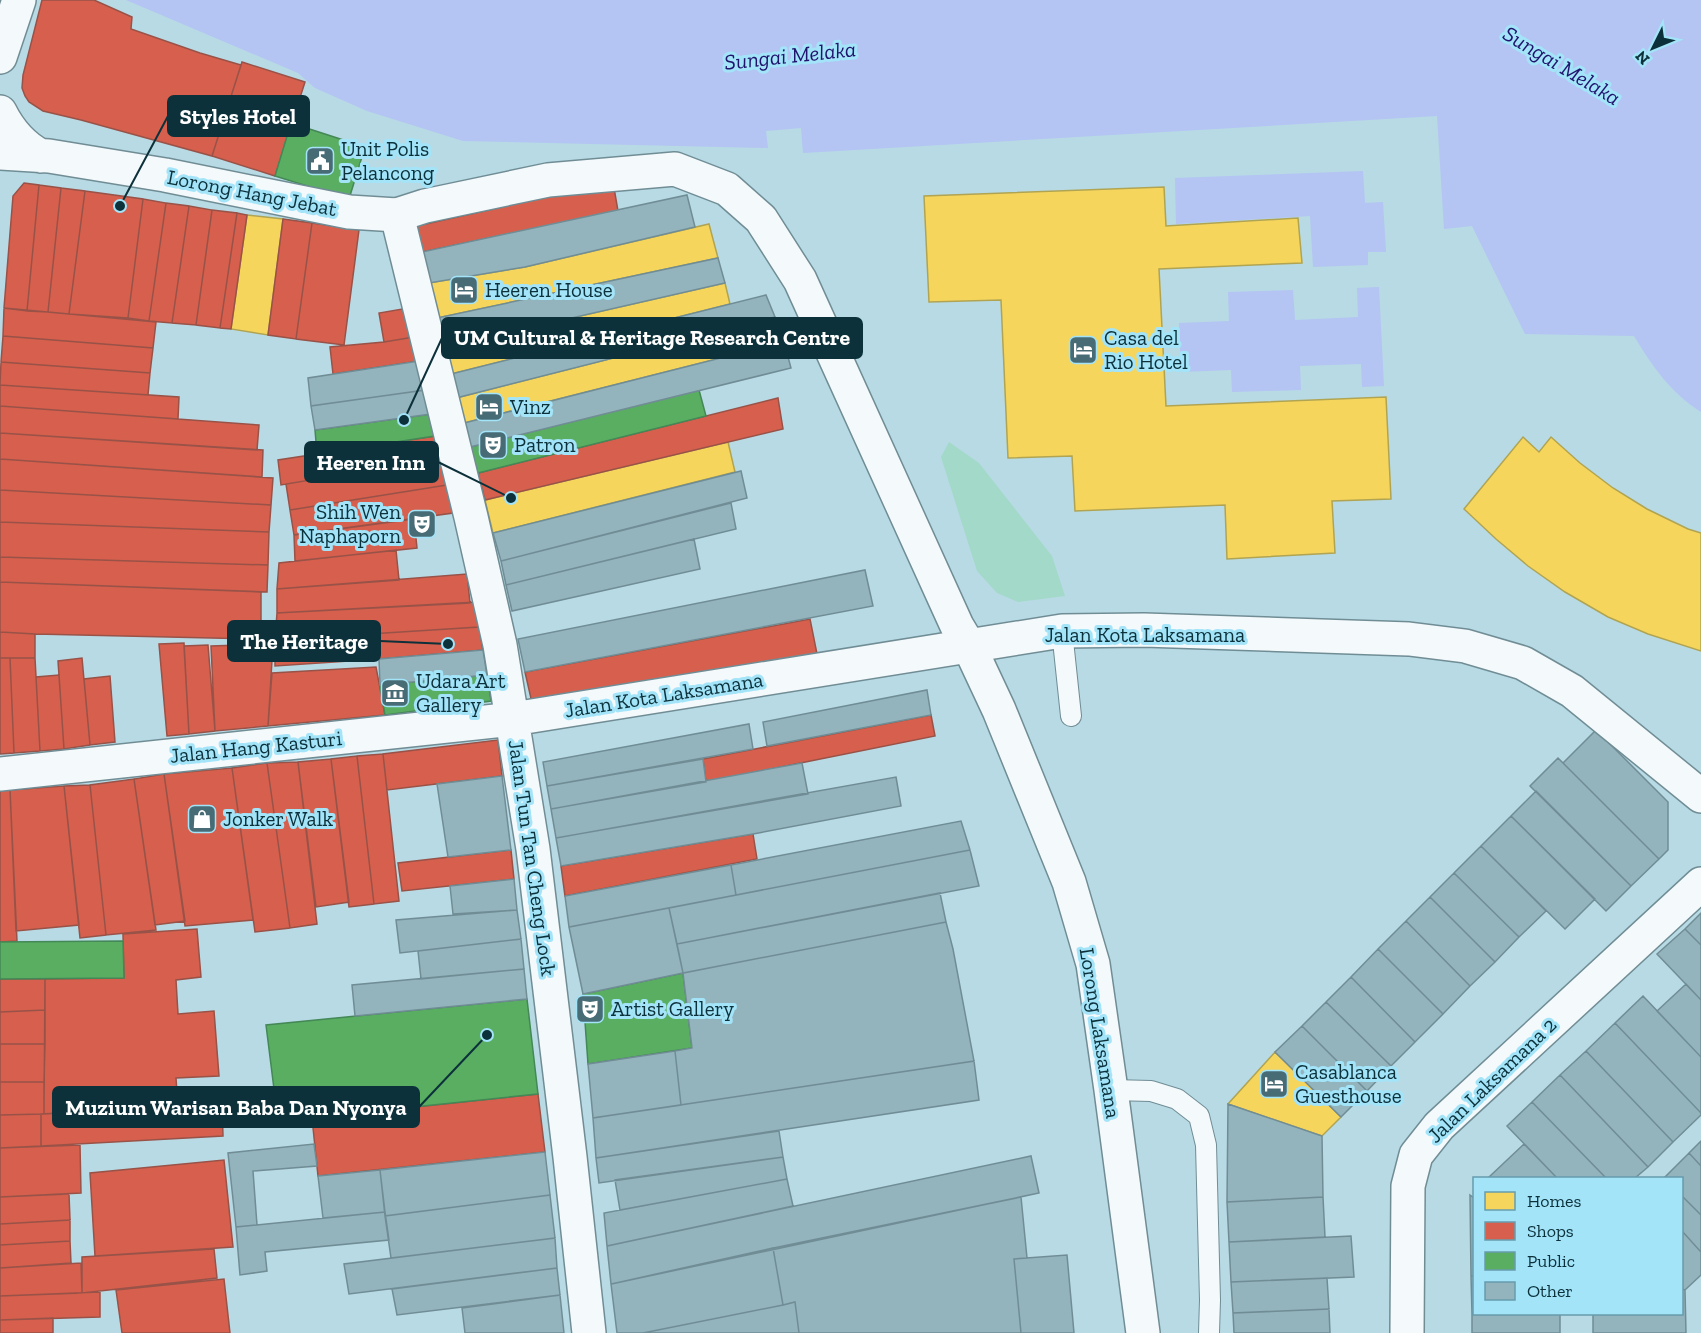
<svg xmlns="http://www.w3.org/2000/svg" width="1701" height="1333" font-family="'Zilla Slab',serif">
<rect width="100%" height="100%" fill="#b7dae5"/>
<!-- green -->
<path fill="#a3d9c8" d="M949,442L979,463L1052,556L1065,596L1018,602L997,593L977,571L941,457Z"/>
<!-- water -->
<path fill="#b4c4f3" d="M126,0H1701V412C1671,393 1652,366 1634,336L1525,334L1472,226L1444,229L1437,116L803,153L801,128L766,131L768,148L463,141L367,111L315,88L298,73Z
M1363,171L1365,203L1383,202L1386,252H1368V265L1313,267L1310,216L1176,224L1175,178Z
M1379,287L1384,386L1362,387L1361,364L1300,366L1301,390L1232,392L1231,370L1181,372L1179,323L1229,321L1228,292L1293,290L1295,320L1358,317L1357,288Z"/>
<!-- homes -->
<path fill="#f6d55c" stroke="#b0a452" stroke-width="1.5" d="M1164,187L1166,226L1298,218L1302,263L1159,269L1166,406L1386,397L1391,499L1332,501L1335,553L1227,559L1225,505L1075,511L1072,456L1008,458L1001,300L929,302L924,196Z
M247,215L283,219L268,335L231,329Z
M709,224L718,258L437,318L429,283L525,267Z
M725,283L730,304L451,374L444,347Z
M775,317L784,342L464,423L456,398Z
M1523,437L1539,452L1551,437L1580,463L1613,488L1647,509L1688,529L1701,533V651L1648,634L1608,617L1565,592L1528,566L1496,539L1464,509Z
M728,442L735,472L493,533L485,500Z
M1275,1052L1341,1117L1322,1136L1228,1104Z"/>
<!-- shops -->
<path fill="#d6604d" stroke="#995248" stroke-width="1.5" d="M42,0H94L132,17L131,29L200,53L241,65L212,156L81,120L43,111L29,102L25,96L22,88L23,75Z
M242,62L305,82L275,176L212,156Z
M613,182L618,211L422,252L417,226Z
M24,183L39,185L27,311L4,308L13,196Z
M39,185L61,188L48,312L27,311Z
M61,188L85,191L69,314L48,312Z
M85,191L143,199L128,318L69,314Z
M143,199L166,203L149,321L128,318Z
M166,203L189,206L172,323L149,321Z
M189,206L212,210L196,325L172,323Z
M212,210L237,213L220,328L196,325Z
M237,213L247,215L231,329L220,328Z
M283,219L312,223L296,339L268,335Z
M312,223L359,230L344,345L296,339Z
M4,308L156,322L153,348L3,336Z
M408,308L414,337L384,342L379,313Z
M3,336L153,348L150,373L1,362Z
M414,337L419,361L333,374L330,347L384,342Z
M1,362L150,373L148,395L0,385Z
M0,385L179,397L178,419L0,406Z
M778,398L783,429L485,500L478,473Z
M0,406L259,425L257,450L0,433Z
M0,433L263,450L262,477L0,459Z
M435,436L441,458L281,485L278,460Z
M441,458L447,485L290,510L286,484Z
M0,459L273,478L271,505L0,490Z
M447,485L453,513L294,535L290,510Z
M0,490L271,505L269,532L0,522Z
M414,519L417,548L295,561L294,535Z
M0,522L269,532L268,565L0,557Z
M396,550L399,580L277,589L279,563Z
M0,557L268,565L267,592L0,582Z
M467,574L470,603L277,613V589Z
M0,582L261,592V639L35,634L0,632Z
M476,602L479,627L275,640L277,613Z
M810,619L817,654L532,703L525,672Z
M479,627L483,650L379,659L275,666V640Z
M0,632L35,634V658H0Z
M184,643L189,734L167,736L159,644Z
M273,644L268,726L215,731L211,646Z
M208,645L215,731L189,734L184,646Z
M0,658H10L14,753L0,754Z
M10,658H35L40,751L14,753Z
M82,658L90,745L64,749L58,661Z
M376,667L385,715L268,726L272,673Z
M59,675L64,749L40,751L36,677Z
M110,676L115,742L90,745L84,679Z
M931,715L935,736L706,782L703,759Z
M498,740L502,776L387,790L383,754Z
M383,754L399,901L374,904L357,756Z
M357,756L374,904L349,907L331,759Z
M331,759L349,902L316,907L298,762Z
M298,762L317,924L290,928L267,763Z
M267,763L290,928L255,932L232,768Z
M232,768L253,920L185,926L164,774Z
M164,774L185,921L155,925L134,779Z
M134,779L156,930L106,935L90,785Z
M90,785L106,935L80,938L64,786Z
M64,786L79,925L16,931L10,790Z
M10,790L17,941L0,942V791Z
M753,834L757,859L565,896L561,866Z
M511,850L514,879L402,891L398,863Z
M197,929L201,977L176,980L178,1014L214,1011L219,1076L176,1078L178,1107L44,1114L45,979L124,978L123,934Z
M0,979H45V1010L0,1012Z
M45,1010V1044H0V1012Z
M0,1044H45L44,1082H0Z
M0,1082H44V1114L0,1115Z
M538,1094L545,1152L318,1176L312,1118Z
M222,1105L223,1136L41,1146V1114Z
M41,1114V1146L0,1148V1115Z
M80,1145L81,1193L0,1197V1148Z
M224,1160L233,1247L95,1256L90,1173Z
M69,1194L70,1220L0,1224V1197Z
M70,1220V1241L0,1245V1224Z
M70,1241L71,1263L0,1268V1245Z
M214,1249L217,1278L82,1293V1257Z
M81,1263L82,1293L0,1296V1268Z
M224,1279L230,1333H122L116,1290Z
M100,1292V1317L0,1320V1296Z
M53,1318V1333H0V1320Z"/>
<!-- public -->
<path fill="#5aae61" stroke="#438856" stroke-width="1.5" d="M291,123L365,147L349,199L275,176Z
M699,390L706,416L478,473L470,447Z
M431,414L435,436L317,454L315,430Z
M487,675L491,701L385,715L380,685Z
M123,941L124,978L0,979V942Z
M683,973L692,1048L588,1064L583,994Z
M527,999L538,1094L278,1121L266,1025Z"/>
<!-- building -->
<path fill="#93b3bd" stroke="#708d95" stroke-width="1.5" d="M687,195L695,227L525,267L429,283L422,252Z
M718,258L725,283L444,347L437,318Z
M766,295L775,317L456,398L451,374Z
M784,342L791,368L470,447L464,423Z
M419,361L425,390L311,406L308,378Z
M425,390L431,414L315,430L311,406Z
M741,471L747,498L501,561L493,533Z
M731,503L736,529L506,585L501,561Z
M694,539L700,569L512,611L506,585Z
M865,570L873,606L525,672L518,639Z
M483,650L487,675L380,685L379,659Z
M927,690L931,715L767,746L763,722Z
M749,724L753,749L547,786L543,762Z
M1596,730L1668,802V850L1659,859L1563,763Z
M1558,758L1659,859L1631,886L1530,786Z
M703,759L706,782L551,809L547,786Z
M802,763L808,794L556,838L551,809Z
M502,776L511,850L448,857L437,784Z
M896,777L901,806L753,834L561,866L556,838Z
M1536,791L1631,886L1606,911L1511,816Z
M1511,816L1595,899L1565,929L1481,846Z
M961,821L970,850L736,895L731,865Z
M1481,846L1546,911L1519,937L1454,873Z
M970,850L979,886L677,944L669,908Z
M731,865L736,895L569,927L565,896Z
M1454,873L1519,937L1495,962L1430,897Z
M514,879L517,910L453,914L450,886Z
M940,893L946,922L683,973L677,944Z
M1430,897L1495,962L1470,986L1406,921Z
M669,908L683,973L583,994L569,927Z
M517,910L521,939L400,953L396,920Z
M1701,913V945L1685,929Z
M1406,921L1470,986L1443,1014L1378,949Z
M946,922L953,949L974,1061L681,1105L675,1051L692,1048L683,973Z
M1685,929L1701,945V1000L1657,954Z
M521,939L524,969L421,979L418,951Z
M1378,949L1443,1014L1415,1042L1351,977Z
M524,969L527,999L355,1016L352,985Z
M1351,977L1415,1042L1391,1066L1326,1002Z
M1686,984L1701,1000V1057L1657,1011Z
M1643,996L1701,1057V1113L1615,1023Z
M1326,1002L1391,1066L1367,1091L1302,1026Z
M1615,1023L1701,1113V1115L1673,1142L1586,1051Z
M1302,1026L1367,1091L1341,1117L1275,1052Z
M675,1051L681,1105L593,1118L588,1064Z
M1586,1051L1673,1142L1648,1167L1560,1075Z
M974,1061L979,1100L596,1158L593,1118Z
M1560,1075L1648,1167L1635,1178H1606L1532,1102Z
M1532,1102L1606,1178H1557L1507,1126Z
M1228,1104L1322,1136L1323,1197L1227,1202Z
M779,1131L783,1157L599,1183L596,1158Z
M1701,1141V1166L1689,1153Z
M314,1144L317,1166L253,1171L257,1225L236,1227L228,1153Z
M1524,1144L1557,1178H1488Z
M545,1152L550,1195L385,1216L380,1170Z
M1689,1153L1701,1166V1215L1682,1196V1178H1664Z
M1031,1156L1039,1193L611,1284L607,1246Z
M783,1157L787,1179L620,1210L615,1180Z
M380,1170L385,1212L323,1218L318,1176Z
M787,1179L793,1206L607,1246L604,1213Z
M550,1195L555,1238L391,1258L385,1216Z
M1470,1195L1474,1198V1276H1471Z
M1682,1196L1701,1215V1252L1682,1231Z
M1021,1197L1027,1258L1014,1259L1021,1333H799L795,1302L783,1305L773,1248Z
M1323,1197L1325,1237L1229,1242L1227,1202Z
M385,1212L389,1240L265,1252L267,1271L240,1275L236,1227Z
M1682,1231L1701,1252V1275L1685,1290L1682,1289Z
M1351,1236L1354,1277L1231,1282L1229,1242Z
M555,1238L557,1268L349,1294L344,1264Z
M773,1248L783,1305L643,1333H617L611,1284Z
M1067,1255L1074,1333H1021L1014,1259Z
M557,1268L560,1295L397,1315L392,1289Z
M1471,1276H1474V1314H1544H1472Z
M1327,1278L1329,1309L1233,1313L1231,1282Z
M1682,1289L1685,1290L1686,1333H1593V1314H1682Z
M560,1295L564,1333H465L462,1308Z
M795,1302L799,1333H643L783,1305Z
M1329,1309L1330,1333H1234L1233,1313Z
M1472,1314H1560V1333H1472Z"/>
<g fill="none" stroke-linecap="round" stroke-linejoin="round">
<!-- service casing -->
<g stroke="#708d95" stroke-width="22">
<path id="service" d="M1062,631L1071,716
M1111,1090L1151,1091L1177,1099L1199,1116L1206,1145L1210,1300L1209,1333"/>
</g>
<!-- minor casing -->
<g stroke="#708d95" stroke-width="36">
<path id="minor" d="M397,215L425,206L548,180L675,169L727,189L761,219L800,280L957,626L969,646L999,710L1069,882L1093,964L1111,1090L1143,1333
M0,774L513,719
M1407,1333L1408,1186L1416,1155L1439,1126L1701,884"/>
</g>
<!-- tertiary casing -->
<g stroke="#708d95" stroke-width="36">
<path id="tertiary" d="M0,57L19,0
M0,112C10,132 22,146 41,156
M0,153L49,156L165,175L349,212L397,215L471,517L500,645L533,849L570,1157L589,1333
M513,719L1062,631L1144,630L1409,639L1465,646L1523,663L1572,691L1701,796"/>
</g>
<!-- service -->
<use href="#service" stroke="#f4f9fb" stroke-width="20"/>
<!-- minor -->
<use href="#minor" stroke="#f4f9fb" stroke-width="33"/>
<!-- tertiary -->
<use href="#tertiary" stroke="#f4f9fb" stroke-width="33"/>
</g>
<!-- icons -->
<defs>
<g id="civic-square" transform="scale(1.5)"><rect x="-9" y="-9" width="18" height="18" rx="4" fill="#486c76" stroke="#a3e4f9"/><path d="M-.6-6.5H3V-4.5H.6V-3L4-1V1h2V6H-6V1h2V-1L-.6-3ZM-1.2 2.5V6h2.4V2.5Z" fill="#fff"/></g>
<g id="hotel-square" transform="scale(1.5)"><rect x="-9" y="-9" width="18" height="18" rx="4" fill="#486c76" stroke="#a3e4f9"/><path d="M-6-4.5h1.5V1H6V5H4.5V3h-9V5H-6ZM-4 0a1.8 1.8 0 1 1 3.6 0ZM.5 0V-2.5h3Q6-2.5 6 0Z" fill="#fff"/></g>
<g id="theatre-square" transform="scale(1.5)"><rect x="-9" y="-9" width="18" height="18" rx="4" fill="#486c76" stroke="#a3e4f9"/><path d="M-5-5.5Q0-4 5-5.5V0Q5 5 0 6Q-5 5-5 0ZM-3.3-2.5H-1v1.5H-3.3ZM1-2.5H3.3v1.5H1ZM-2.8 1Q0 5.5 2.8 1Z" fill="#fff"/></g>
<g id="museum-square" transform="scale(1.5)"><rect x="-9" y="-9" width="18" height="18" rx="4" fill="#486c76" stroke="#a3e4f9"/><path d="M0-6L6-3V-2H-6V-3ZM-5-1h2V3h-2ZM-1-1h2V3h-2ZM3-1h2V3H3ZM-6 4H6V6H-6Z" fill="#fff"/></g>
<g id="shop-square" transform="scale(1.5)"><rect x="-9" y="-9" width="18" height="18" rx="4" fill="#486c76" stroke="#a3e4f9"/><path d="M-5-2.5h2.3a2.7 3.5 0 0 1 5.4 0H5L5.5 6h-11ZM-1.5-2.5h3a1.5 2.3 0 0 0-3 0Z" fill="#fff"/></g>
</defs>
<g fill-rule="evenodd">
<use href="#civic-square" x="320" y="161"/>
<use href="#hotel-square" x="464" y="290"/>
<use href="#hotel-square" x="1083" y="350"/>
<use href="#hotel-square" x="489" y="407"/>
<use href="#theatre-square" x="493" y="445"/>
<use href="#theatre-square" x="422" y="524"/>
<use href="#museum-square" x="395" y="693"/>
<use href="#shop-square" x="202" y="819"/>
<use href="#theatre-square" x="590" y="1009"/>
<use href="#hotel-square" x="1274" y="1084"/>
</g>
<g text-anchor="middle" stroke-width="6" stroke-linejoin="round" paint-order="stroke">
<!-- poi labels -->
<g font-size="21" fill="#0c313b" stroke="#a3e4f9" text-anchor="start">
<text x="341" y="156">Unit Polis<tspan x="341" dy="24">Pelancong</tspan></text>
<text x="485" y="297">Heeren House</text>
<text x="1104" y="345">Casa del<tspan x="1104" dy="24">Rio Hotel</tspan></text>
<text x="510" y="414">Vinz</text>
<text x="514" y="452">Patron</text>
<text x="401" y="519" text-anchor="end">Shih Wen<tspan x="401" dy="24">Naphaporn</tspan></text>
<text x="416" y="688">Udara Art<tspan x="416" dy="24">Gallery</tspan></text>
<text x="223" y="826">Jonker Walk</text>
<text x="611" y="1016">Artist Gallery</text>
<text x="1295" y="1079">Casablanca<tspan x="1295" dy="24">Guesthouse</tspan></text>
</g>
<!-- street labels -->
<g font-size="21" fill="#0c313b" stroke="#a3e4f9">
<text transform="translate(252 193) rotate(11)" y="7">Lorong Hang Jebat</text>
<text x="1145" y="642">Jalan Kota Laksamana</text>
<text transform="translate(664 695) rotate(-9)" y="7">Jalan Kota Laksamana</text>
<text transform="translate(256 747) rotate(-6)" y="7">Jalan Hang Kasturi</text>
<text transform="translate(532 858) rotate(82)" y="7">Jalan Tun Tan Cheng Lock</text>
<text transform="translate(1100 1033) rotate(81)" y="7">Lorong Laksamana</text>
<text transform="translate(1492 1080) rotate(-44)" y="7">Jalan Laksamana 2</text>
</g>
<!-- water labels -->
<g font-size="22" font-style="italic" fill="#22146d" stroke="#a3e4f9">
<text transform="translate(790 55) rotate(-6)" y="8">Sungai Melaka</text>
<text transform="translate(1562 65) rotate(31)" y="8">Sungai Melaka</text>
</g>
</g>
<!-- callouts -->
<path fill="none" stroke="#0c313b" stroke-width="2" d="M120 206L168 116M404 420L442 338M511 498L438 462M448 644L380 641M487 1035L419 1107"/>
<g fill="#0c313b" stroke="#a3e4f9" stroke-width="2">
<circle cx="120" cy="206" r="6"/>
<circle cx="404" cy="420" r="6"/>
<circle cx="511" cy="498" r="6"/>
<circle cx="448" cy="644" r="6"/>
<circle cx="487" cy="1035" r="6"/>
</g>
<g fill="#0c313b" stroke="#0c313b" stroke-width="2">
<rect x="168" y="96" width="141" height="40" rx="6"/>
<rect x="442" y="318" width="420" height="40" rx="6"/>
<rect x="305" y="442" width="133" height="40" rx="6"/>
<rect x="228" y="621" width="152" height="40" rx="6"/>
<rect x="53" y="1087" width="366" height="40" rx="6"/>
</g>
<g font-size="22" text-anchor="middle" font-weight="bold" fill="#fff">
<text x="238" y="124">Styles Hotel</text>
<text x="652" y="345">UM Cultural &amp; Heritage Research Centre</text>
<text x="371" y="470">Heeren Inn</text>
<text x="304" y="649">The Heritage</text>
<text x="236" y="1115">Muzium Warisan Baba Dan Nyonya</text>
</g>
<!-- legend -->
<rect x="1473" y="1177" width="210" height="138" fill="#a3e4f9" stroke="#679cad" stroke-width="1.5"/>
<rect x="1485" y="1192" width="30" height="18" fill="#f6d55c" stroke="#679cad" stroke-width="1.5"/>
<text x="1527" y="1207" font-size="18" fill="#0c313b">Homes</text>
<rect x="1485" y="1222" width="30" height="18" fill="#d6604d" stroke="#679cad" stroke-width="1.5"/>
<text x="1527" y="1237" font-size="18" fill="#0c313b">Shops</text>
<rect x="1485" y="1252" width="30" height="18" fill="#5aae61" stroke="#679cad" stroke-width="1.5"/>
<text x="1527" y="1267" font-size="18" fill="#0c313b">Public</text>
<rect x="1485" y="1282" width="30" height="18" fill="#93b3bd" stroke="#679cad" stroke-width="1.5"/>
<text x="1527" y="1297" font-size="18" fill="#0c313b">Other</text>
<!-- north arrow -->
<g transform="translate(1653 48) rotate(227)" stroke="#a3e4f9" stroke-width="4.5" paint-order="stroke">
<path d="M0-4.5L10 22L0 15L-10 22Z" fill="#0c313b"/>
<text y="-9" font-size="16" font-weight="bold" text-anchor="middle" fill="#0c313b">N</text>
</g>
</svg>
